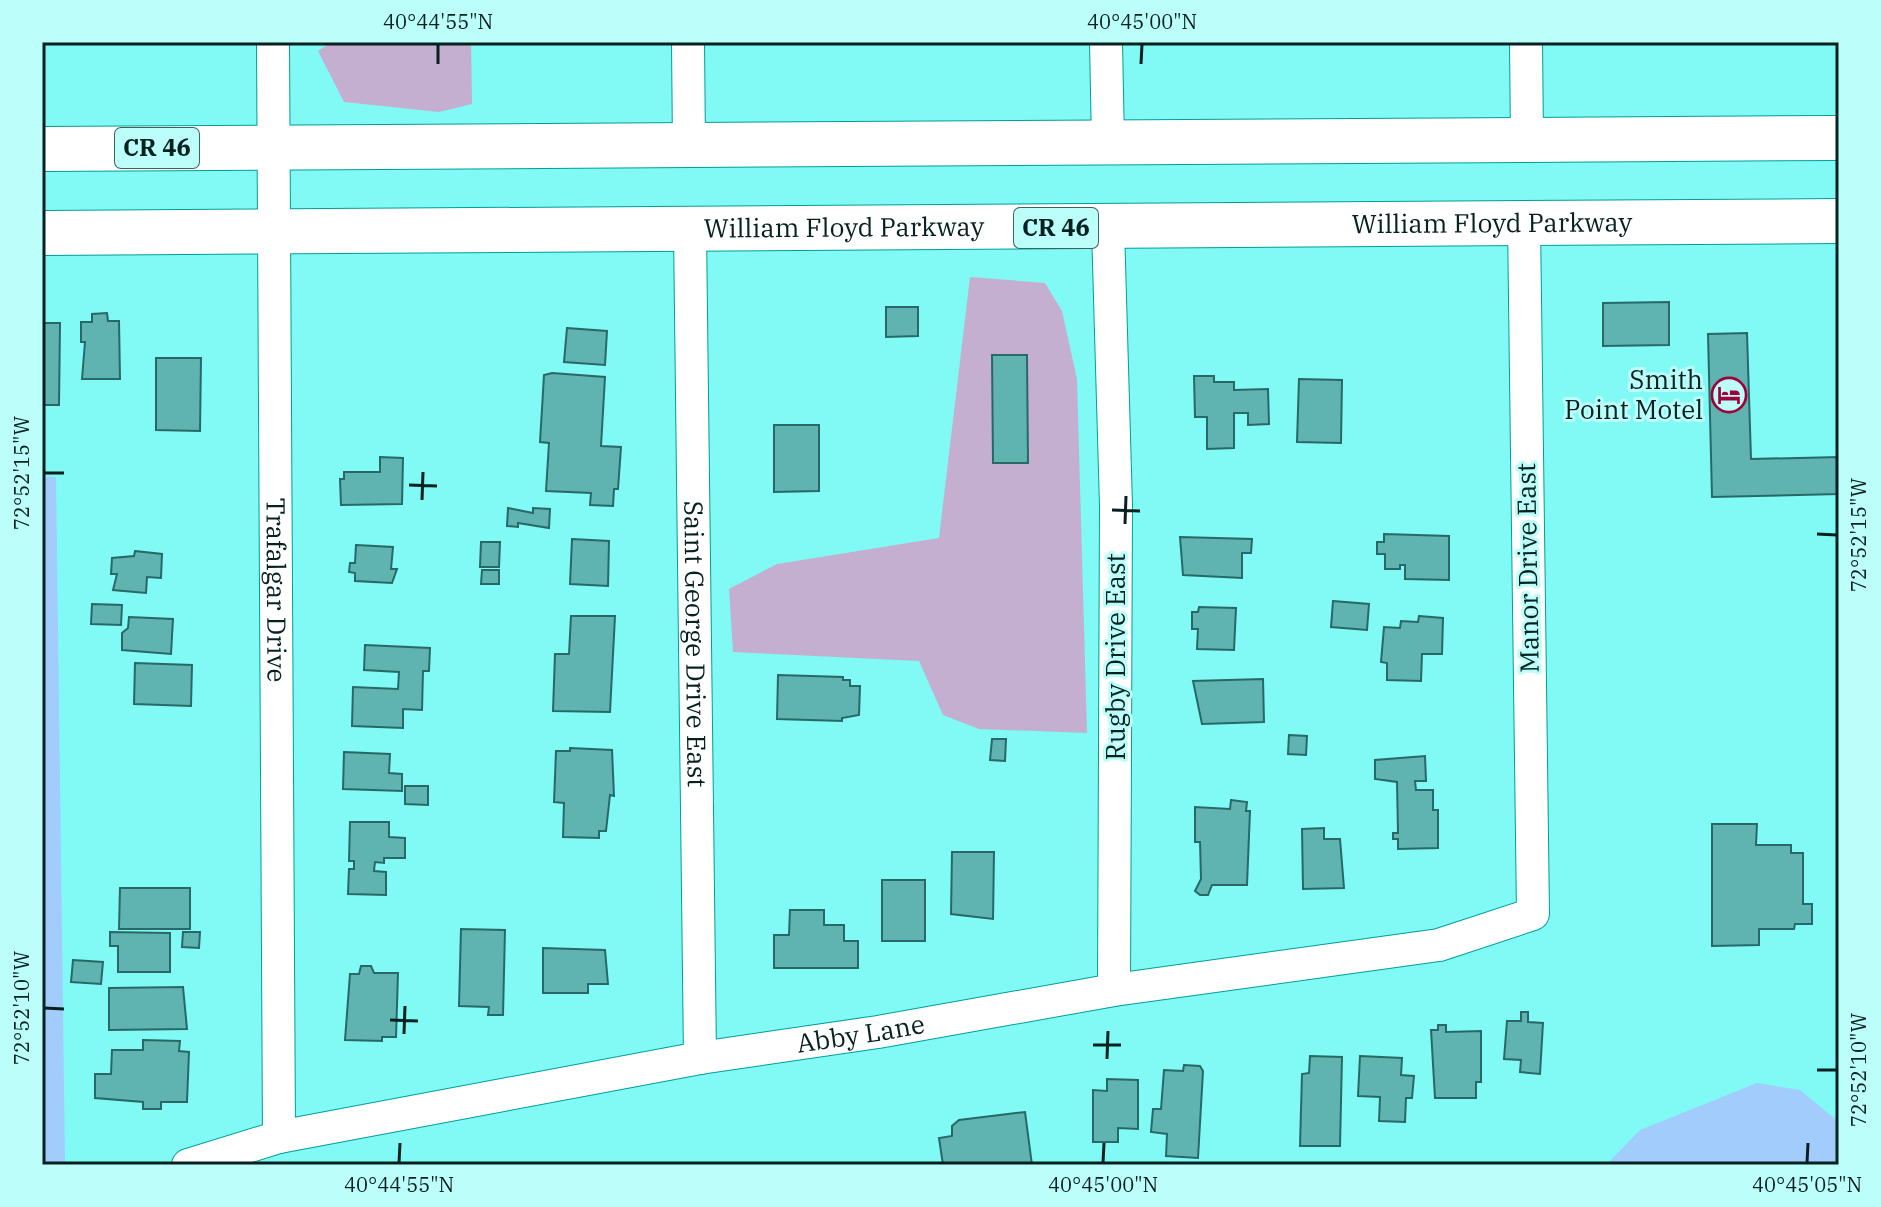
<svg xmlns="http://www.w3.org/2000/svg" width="1881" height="1207" font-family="'IBM Plex Serif',serif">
<rect width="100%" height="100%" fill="#81f9f5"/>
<!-- green -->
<path fill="#c4afd1" d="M332,42H471L472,104L439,112L344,102L318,51Z
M970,277L1045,283L1062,311L1077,379L1087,733L979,729L943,715L919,661L733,652L729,589L777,564L939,538Z"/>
<!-- water -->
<path fill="#a2ccfc" d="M42,476L56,477L65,1165H42Z
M1757,1083L1800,1090L1839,1122V1165H1606L1640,1130Z"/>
<!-- building -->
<path fill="#5fb3b0" stroke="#286967" stroke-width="2" d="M1669,302V345L1603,346V303Z
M886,307H918V336L886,337Z
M107,313L108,321H119L120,379H82L85,342H81V322H92V314Z
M42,323H60L59,405H42Z
M567,328L607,331L605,365L564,362Z
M1747,333L1751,459L1839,457V494L1712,497L1708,334Z
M992,355H1027L1028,463H993Z
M156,358H201L200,431L156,430Z
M552,373L605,377L601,446L621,447L618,489H614L613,506L590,505L591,493L546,491L549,443L540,442L544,375Z
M1194,376H1214V382H1234V390L1268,389L1269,424L1248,425V413H1234V448L1207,449V417H1195Z
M1299,379L1342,380L1341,443L1297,442Z
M774,425H819V491L774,492Z
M380,457L403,458L402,504L341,505L340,479H344V472H380Z
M508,508L533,513V508L550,509L549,528L518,523V527L507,526Z
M1384,534L1449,536V580L1405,579V565H1400V569H1385V554H1377V542H1384Z
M1180,537L1252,539L1251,553H1242V578L1183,575Z
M572,539L609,541L608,586L570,584Z
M481,542H500L499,567H480Z
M356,545L393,547L391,569H397L392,583L355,581V573L349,572L350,563H355Z
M135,551L162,554L161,578L147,577L146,593L113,590L117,574H111L112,558L134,556Z
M482,570H499V584H481Z
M1333,601L1369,604L1367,630L1331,627Z
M92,604L122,605L121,625L91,624Z
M1199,607L1236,608L1234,650L1197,649L1198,629H1192V612H1198Z
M571,616H615L610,712L553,711L555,654H569Z
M1419,616L1443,618L1442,654H1422L1421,681L1387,680V663L1381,662L1384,627L1400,628L1401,621L1418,622Z
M129,617L173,619L171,654L122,650V633L128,628Z
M365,645L430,648L429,671H423L422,710L403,709V728L352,726L353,687L398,689L399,672L364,670Z
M135,663L192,665L191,706L134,704Z
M778,675L843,677V680H850V686H860L859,715L842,718V721L777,719Z
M1263,679L1264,722L1202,724L1193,681Z
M1289,735L1307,736L1306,755L1288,754Z
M992,739H1006L1005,761L990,760Z
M570,748L612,750L614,796L610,795L606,831H599V838L563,837L564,803L554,802L556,751H570Z
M344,752L390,754L389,773L402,774V791L343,789Z
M1425,756L1426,781H1415L1416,790H1433V810H1438V848L1398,849V839H1393V833H1398L1397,782L1375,779V760Z
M405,786H428V805L405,804Z
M1231,800L1247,802L1246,811H1250L1247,885H1212L1208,895H1200L1195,891L1201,879L1200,842H1195V807L1230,809Z
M350,822H389V837L405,838V858H384V863L375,862L374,871L386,872V895L348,894L349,869H354V861H349Z
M1712,824H1757L1756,845H1791V853H1803V904H1812V924H1795L1794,929H1759V945L1712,946Z
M1324,828V839H1340L1344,888L1303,889L1302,829Z
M952,852H994L993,919L951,914Z
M882,880H925V941H882Z
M120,888H190V929H119Z
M790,910H824V925H844V941H858V968H774V935H789Z
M461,929L505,930L503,1015H488L489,1007L459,1006Z
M110,932L170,933V972H118V946H110Z
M183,932H200L199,948L182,947Z
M543,948L605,950L608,984H588V993H543Z
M73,960L103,962L101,984L71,982Z
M361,966H371L374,973H398L396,1037H382V1041L345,1040L350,974H359Z
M183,987L187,1029L109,1030V988Z
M1521,1012H1528V1022L1543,1023L1540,1074L1520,1072L1521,1060L1504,1059L1507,1021H1521Z
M1438,1025H1446V1032L1481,1031V1082H1476V1098H1435L1431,1030H1438Z
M143,1040L180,1041L179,1051L189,1052L187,1102H161V1109H143V1102L95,1098V1074H111L112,1050H143Z
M1310,1056L1342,1057L1340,1146H1300L1302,1074L1309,1073Z
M1360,1056L1402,1058L1401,1075L1414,1076L1412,1098H1406L1405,1122L1379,1121L1380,1097L1358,1096Z
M1184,1065L1200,1066L1203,1071L1198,1158L1166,1156L1167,1134L1151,1132L1153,1109H1161L1164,1070L1183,1071Z
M1107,1079L1138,1080V1129L1118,1128V1142H1093V1090L1107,1091Z
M1025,1112L1032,1165H943L939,1138L952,1136V1126L959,1120Z"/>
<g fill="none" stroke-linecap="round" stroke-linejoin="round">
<!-- minor casing -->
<g stroke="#009e9a" stroke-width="34">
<g id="minor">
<path id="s1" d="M273,42L279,1137"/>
<path d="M688,42L689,147"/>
<path d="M1106,42L1108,142"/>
<path d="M1526,42L1527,140"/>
<path d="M1108,228L1116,506L1114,990"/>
<path id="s2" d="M690,230L700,1058"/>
<path id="s3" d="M188,1165L279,1137L700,1058L878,1032L1114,990L1439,945L1533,914L1524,222"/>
</g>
</g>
<!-- trunk casing -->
<g stroke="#009e9a" stroke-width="46">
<g id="trunk">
<path d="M42,149L1839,138"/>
<path id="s4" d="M42,233L1839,221"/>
</g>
</g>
<!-- minor -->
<use href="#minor" stroke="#fff" stroke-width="32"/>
<!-- trunk -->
<use href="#trunk" stroke="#fff" stroke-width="44"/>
</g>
<!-- ticks -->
<path fill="none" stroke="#062120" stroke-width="3" d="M438,64V44M1141,64L1142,44M44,473H64M409,485L437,486M422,500L423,472M1112,510L1140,511M1125,524L1126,496M1817,534L1837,535M44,1008L64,1009M390,1020L418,1021M404,1034L405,1006M1093,1045H1121M1107,1059L1108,1031M1817,1070H1837M399,1163L400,1143M1103,1163L1104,1143M1807,1163L1808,1143"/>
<!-- icons -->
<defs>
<g id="hotel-ring" transform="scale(1.8)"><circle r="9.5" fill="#bcfefa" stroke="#a00039" stroke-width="1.5"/><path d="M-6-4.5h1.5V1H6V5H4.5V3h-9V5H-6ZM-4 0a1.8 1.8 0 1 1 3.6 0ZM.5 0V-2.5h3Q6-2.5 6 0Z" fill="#a00039"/></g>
</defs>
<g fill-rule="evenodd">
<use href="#hotel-ring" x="1729" y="395"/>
</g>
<g text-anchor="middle" stroke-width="6" stroke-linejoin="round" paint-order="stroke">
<!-- shield labels -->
<g fill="#bcfefa" stroke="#3d6361" stroke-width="2">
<rect x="115" y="128" width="84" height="40" rx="6"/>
<rect x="1014" y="208" width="84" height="40" rx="6"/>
</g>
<g font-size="24" font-weight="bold" fill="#062120">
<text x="157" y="156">CR 46</text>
<text x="1056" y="236">CR 46</text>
</g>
<!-- street labels -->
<g font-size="26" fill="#062120" stroke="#bcfefa">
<text dy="9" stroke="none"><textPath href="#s4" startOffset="1450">William Floyd Parkway</textPath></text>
<text dy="9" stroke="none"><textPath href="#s4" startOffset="802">William Floyd Parkway</textPath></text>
<text transform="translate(1528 568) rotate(-91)" y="9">Manor Drive East</text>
<text dy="9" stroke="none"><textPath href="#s1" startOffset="548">Trafalgar Drive</textPath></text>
<text dy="9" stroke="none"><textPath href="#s2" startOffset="414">Saint George Drive East</textPath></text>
<text transform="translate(1116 657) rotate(-90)" y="9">Rugby Drive East</text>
<text dy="9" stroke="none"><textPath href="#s3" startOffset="686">Abby Lane</textPath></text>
</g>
<!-- poi labels -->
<g font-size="26" fill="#062120" stroke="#bcfefa" text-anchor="end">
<text x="1703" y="389">Smith<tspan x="1703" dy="30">Point Motel</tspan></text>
</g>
</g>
<!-- border -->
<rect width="1881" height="1207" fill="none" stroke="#bcfefa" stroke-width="88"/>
<rect x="44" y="44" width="1793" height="1119" fill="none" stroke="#062120" stroke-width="3"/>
<g font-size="20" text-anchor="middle" fill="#062120">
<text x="438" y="29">40°44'55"N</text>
<text x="1142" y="29">40°45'00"N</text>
<text transform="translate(22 473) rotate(-90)" y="7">72°52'15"W</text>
<text transform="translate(1859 535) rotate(-90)" y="7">72°52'15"W</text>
<text transform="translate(22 1008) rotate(-90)" y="7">72°52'10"W</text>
<text transform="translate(1859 1070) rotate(-90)" y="7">72°52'10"W</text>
<text x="399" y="1192">40°44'55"N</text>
<text x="1103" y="1192">40°45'00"N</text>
<text x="1807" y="1192">40°45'05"N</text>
</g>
</svg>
